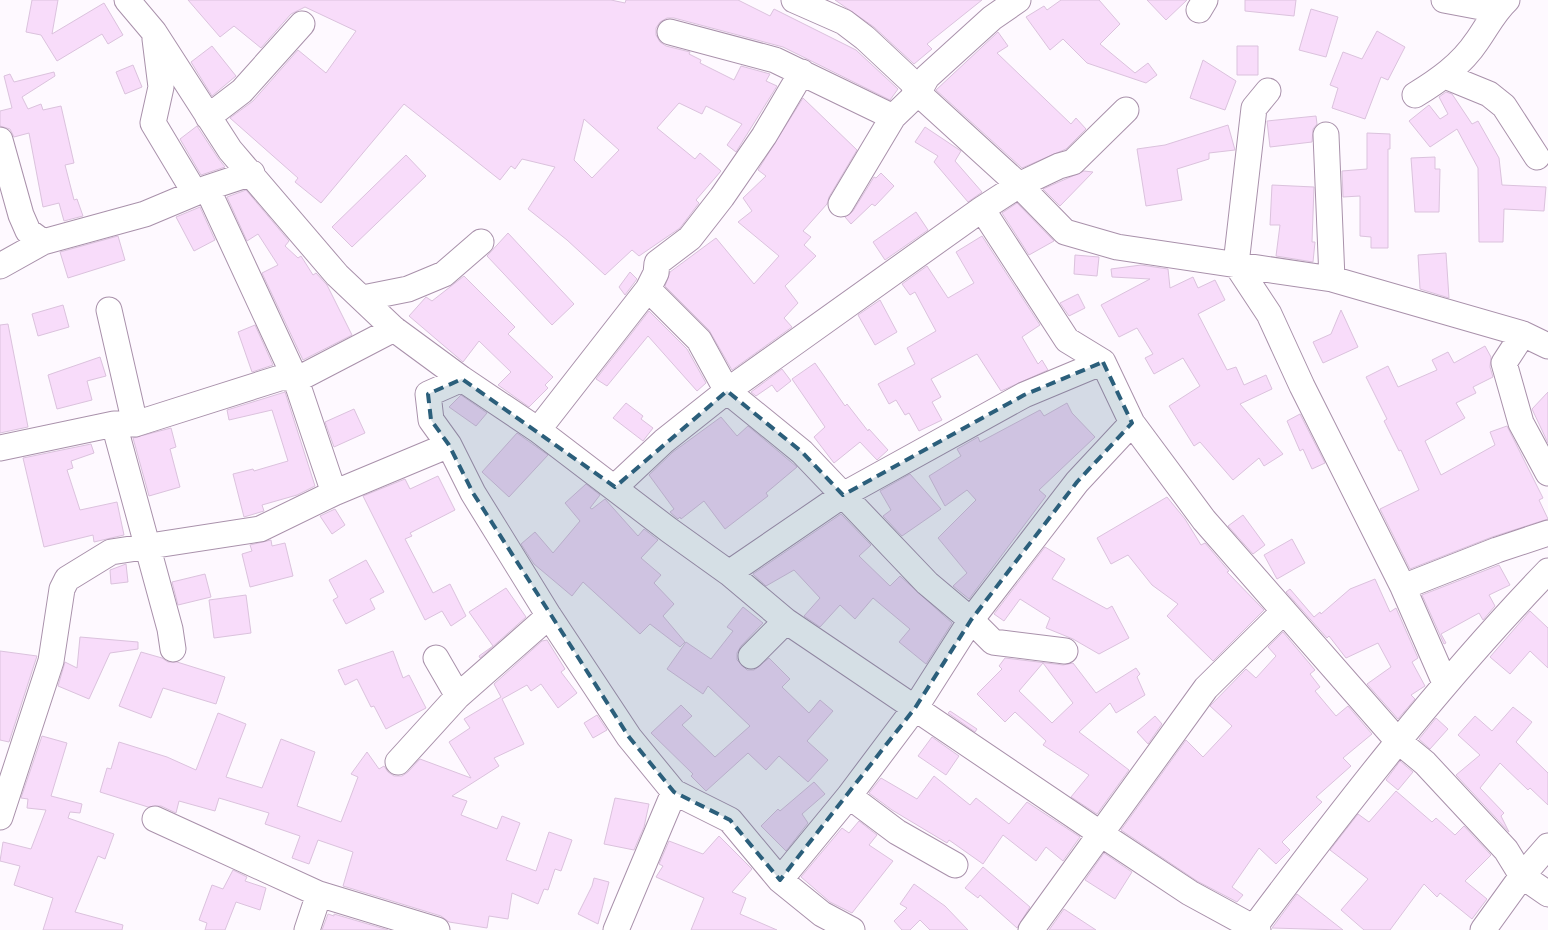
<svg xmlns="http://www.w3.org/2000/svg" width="1548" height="930" font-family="'Zilla Slab',serif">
<rect width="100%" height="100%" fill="#fef9ff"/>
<!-- building -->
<path fill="#f8dcfa" stroke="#dbc2dd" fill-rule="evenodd" d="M32,0H58L52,34L104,3L123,35L108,44L102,34L57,61L41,35L26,32Z
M188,0H611L625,3L626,0H738L770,16L774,9L856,50L898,89L890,100L783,47L674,18H667L660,22L656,28V35L660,42L666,46L690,52L689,54L701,60L700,63L734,80L741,66L770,74L766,81L777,86L736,152L727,145L742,124L706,106L702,114L679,103L657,128L695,159L700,153L721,171L696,200L699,203L680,228L639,256L632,250L605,275L567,240L528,209L555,167L522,159L515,169L511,166L500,180L404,104L321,203L295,182L298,178L230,118L253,101L298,50L326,73L356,31L305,7L291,14L261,48L234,26L220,37ZM584,119L619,150L592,178L574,160Z
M835,0H982L927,44L932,49L914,64L874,27Z
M1061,0H1099L1120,24L1100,44L1135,73L1148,63L1157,75L1146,83L1087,63L1063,39L1050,50L1026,17L1044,6L1047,10Z
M1147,0H1187L1166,20Z
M1245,0H1296L1294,16L1245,11Z
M1311,9L1338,17L1326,57L1299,50Z
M1377,31L1405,47L1388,80L1381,77L1365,119L1332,108L1338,88L1330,85L1343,52L1362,59Z
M998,32L1008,46L997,53L1071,124L1076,118L1086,129L1066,149L1022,168L936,90Z
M212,46L236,76L212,96L191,62Z
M1237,46H1258V75H1237Z
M1203,60L1236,81L1225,110L1190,98Z
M133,65L142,87L125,94L116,72Z
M54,72L55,76L22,97L28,109L41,104L43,110L61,106L74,163L65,165L74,200L77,199L83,216L64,221L59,203L43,207L29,133L14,137L10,129L0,126V111L12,108L4,76L10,74L14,82Z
M1446,92L1452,94L1472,124L1478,121L1499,158L1502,185L1546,187L1544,211L1504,209L1503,242H1479L1478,168L1457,129L1430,147L1409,121L1429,105L1440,119L1448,114L1439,97Z
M803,98L857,150L829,197L827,204L803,231L811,237L804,245L816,256L785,286L798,303L784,318L792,327L732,370L709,330L665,286L670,272L716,238L754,284L779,256L738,222L752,211L743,198L766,176L758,170Z
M1316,116L1317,124L1313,129L1312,142L1270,147L1267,121Z
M1228,125L1235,150L1209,153V159L1177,169L1182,200L1146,206L1137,149L1165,145Z
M197,126L218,158L225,167L201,175L180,139Z
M925,127L961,151L955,161L982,192L968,202L934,162L938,156L915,142Z
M1367,133L1390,134V149H1388V248H1371V237L1360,236V196L1343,197L1342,171L1367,169Z
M406,155L426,176L352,247L332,227Z
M1435,157V169H1440L1439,212H1415L1411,158Z
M1084,171L1093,172L1060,206L1043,189Z
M881,173L894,186L875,206L872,204L851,224L845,217L853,211L874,177L876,178Z
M1272,185L1314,187L1312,242H1315L1313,262L1276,256L1280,225H1270Z
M246,190L289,241L285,246L298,258L301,256L313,275L316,273L327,285L352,335L303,360L262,273L278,265L258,234L247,241L227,197Z
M1017,203L1054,241L1029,255L1002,213Z
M200,207L215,240L194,251L176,217Z
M916,212L928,230L885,260L873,242Z
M508,233L574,304L552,325L487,256Z
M118,236L125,260L68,278L60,252Z
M982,236L1040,325L1022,337L1038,364L1042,360L1048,370L1001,391L977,354L931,379L941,397L932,402L942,420L919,431L909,413L905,415L896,400L889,404L878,384L915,364L907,348L936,331L915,292L910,295L902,284L927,266L948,298L974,283L956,252Z
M1446,253L1449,298L1420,289L1418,255Z
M1075,255L1099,257L1097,276L1074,274Z
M1141,265L1168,269L1170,288L1193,277L1198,288L1215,280L1225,300L1198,314L1227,370L1236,367L1244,385L1266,375L1272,389L1240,404L1283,454L1264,466L1259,458L1233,480L1200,442L1194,446L1169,406L1200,386L1183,358L1154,374L1145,358L1153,354L1137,328L1119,337L1101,305L1150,279L1112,277L1111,269Z
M630,272L637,279L625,295L619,287Z
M464,276L515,327L508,334L553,377L545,385L548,388L529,407L498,385L511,372L479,341L463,362L409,316L426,297L432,301Z
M1078,294L1085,308L1069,316L1060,303Z
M880,300L897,332L875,345L858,315Z
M63,305L69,327L38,336L32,314Z
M1341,310L1358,347L1323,363L1313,342L1331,334Z
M649,311L687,349L706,383L697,391L648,336L607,386L596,379Z
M8,324L28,427L0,433V325Z
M255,325L273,365L252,372L238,332Z
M1485,346L1491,357L1490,367L1493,377L1473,387L1476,393L1456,403L1465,418L1425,441L1441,475L1495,445L1490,432L1507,426L1543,498L1539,500L1548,519L1492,537L1410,569L1380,509L1419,490L1401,450L1399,451L1384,421L1387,419L1366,377L1388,366L1398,387L1437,370L1432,360L1448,352L1454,363Z
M100,357L106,376L87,381L92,400L57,409L48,375Z
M815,363L845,406L847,404L868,431L869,429L888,450L877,460L860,442L834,463L814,437L825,427L792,379Z
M782,369L791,381L777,392L772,385L756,396L751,392Z
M285,392L315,486L297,495L262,505L264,511L244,517L233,474L253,469L254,471L288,461L272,410L229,420L227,410Z
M1548,392V443L1532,409Z
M461,395L487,413L476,426L449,407Z
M626,403L643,416L641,419L653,428L643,441L613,418Z
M1067,403L1072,413L1095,437L1039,490L1046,496L969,599L953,586L967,573L938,538L976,500L967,490L945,506L929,476L961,456L957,449L978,437L980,442L1040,410L1044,416Z
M354,409L365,433L334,447L325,422Z
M1300,414L1325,463L1312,469L1303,449L1300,451L1287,421Z
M721,417L737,436L748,426L797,467L766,493L768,496L725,529L704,501L681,519L680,517L678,519L670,512L674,509L649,475L673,452Z
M171,428L176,447L170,449L180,487L149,496L133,438Z
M517,433L548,455L509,497L482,472Z
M91,444L94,453L71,461L73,468L67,470L80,510L117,502L124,535L94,542L93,535L44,547L23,458Z
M910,474L941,509L902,536L883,516L891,510L880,491Z
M438,476L455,510L410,533L412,536L405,539L433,593L450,584L466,616L451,626L442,611L425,620L363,496L405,479L410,489Z
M586,484L600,495L590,508L592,509L605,499L638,536L644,529L658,540L641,558L661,575L654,583L674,604L663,616L685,642L680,647L650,624L640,634L583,582L572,596L534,564L521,544L535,532L553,553L580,521L565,503Z
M1167,497L1185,519L1201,545L1205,543L1229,571L1227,572L1264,610L1213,661L1167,616L1178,604L1152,585L1128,555L1111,564L1097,538Z
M335,509L345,525L332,534L320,516Z
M841,514L871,545L859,556L890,586L900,576L952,623L926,664L899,642L910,629L873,598L855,619L840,605L820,627L804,616L820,598L794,570L766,586L753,574Z
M1243,515L1265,545L1253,554L1228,526Z
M1292,539L1305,563L1277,579L1264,555Z
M271,540L272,546L285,543L293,576L250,587L242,554L252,551L250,545Z
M1045,547L1065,559L1052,579L1107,609L1112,606L1129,638L1099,654L1073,639L1046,628L1050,618L1020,599L1004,621L994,614Z
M366,560L384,592L370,599L375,609L346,624L333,600L338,597L329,580Z
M126,564L128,582L111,584L110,570Z
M1499,565L1510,585L1489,595L1495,606L1483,620L1479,613L1441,634L1446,643L1444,644L1422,595Z
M205,574L211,597L178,605L172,582Z
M1375,579L1390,612L1396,608L1418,658L1412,662L1425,686L1411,695L1415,699L1398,719L1367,684L1391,667L1378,643L1346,658L1329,636L1327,638L1286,592L1290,589L1314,617L1320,612L1321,614L1350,589Z
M506,588L526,617L480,658L479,656L493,646L469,612Z
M246,595L251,633L214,638L209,600Z
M743,607L763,623L741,646L737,653V660L747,670H754L769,658L790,679L782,687L809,713L820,700L833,711L807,741L828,760L808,782L779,756L766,770L748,753L706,791L691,776L693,774L651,733L681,705L692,716L682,725L715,757L750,726L708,686L703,694L667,669L686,642L711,659L733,631L727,627Z
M1530,611L1548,628V668L1530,651L1510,674L1490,657Z
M1283,632L1315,670L1310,674L1320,687L1315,691L1336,716L1348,706L1372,734L1343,758L1351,766L1316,797L1322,802L1282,842L1290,850L1276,864L1259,848L1232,887L1243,895L1237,902L1197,881L1121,830L1186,740L1203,757L1232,726L1210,706L1246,669L1256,678L1276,656L1268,647Z
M80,637L138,642V649L110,653L89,699L58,686L65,662L77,668Z
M547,640L565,669L561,672L577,693L558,708L541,684L531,691L527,685L502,699L524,744L494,758L499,766L452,796L467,801L461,815L497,829L502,816L520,823L506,860L536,871L549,832L572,840L561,871L555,869L548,890L544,889L538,904L512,893L508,919L489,916L487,928L449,922L441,916L343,886L353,852L318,840L309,864L292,858L300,836L265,824L269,813L219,798L215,811L179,801L176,813L161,806L148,807L100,792L107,768L111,769L119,742L167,757L196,770L218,713L246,724L226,777L262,788L281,739L315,752L297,806L341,822L358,777L351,774L367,752L379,769L384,766L388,772L394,776H402L408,772L420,759L471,778L449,742L470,728L464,719L501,697L494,684L542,641Z
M0,651L37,656L9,742L0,740Z
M393,651L403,678L409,675L426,708L386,729L374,706L371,707L357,679L345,685L338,670Z
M141,652L162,658L168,662H177L225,677L216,704L163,688L151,718L119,706Z
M1005,658L1063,665L1073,663L1096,693L1136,668L1140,674L1137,677L1145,695L1116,713L1110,703L1079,732L1129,770L1097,814L1071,797L1089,775L1043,745L1046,741L1015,712L1005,722L977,694L1002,669L999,666ZM1043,663L1073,703L1052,723L1019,691Z
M1513,707L1532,722L1516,742L1548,773V805L1530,788L1528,790L1500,763L1480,788L1504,813L1501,816L1509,832L1456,775L1480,755L1458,735L1475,716L1492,731Z
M950,711L977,729L975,732L948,713Z
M597,715L607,730L593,738L584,723Z
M1155,716L1162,724L1148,744L1137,732Z
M1436,718L1448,729L1430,749L1419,739Z
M42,736L67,743L51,796L82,804L80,813L70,812L68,818L114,834L105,859L98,856L75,912L123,925L122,930H43L53,898L14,885L20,866L0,861L3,842L31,849L46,810L27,808L28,799L21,798Z
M932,737L959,756L946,775L918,756Z
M1400,761L1413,772L1398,790L1386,780Z
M934,776L970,805L976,798L1009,824L1027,802L1080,837L1063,861L1046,847L1036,861L1003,835L983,864L949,840L947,843L892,810L869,793L881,778L917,799Z
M814,782L825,794L802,814L808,823L786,851L761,826L778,809L780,811Z
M1396,791L1432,822L1436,818L1455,835L1464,826L1491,855L1465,881L1487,899L1472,919L1440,893L1437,897L1424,884L1390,930H1364L1341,910L1368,879L1330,850L1358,814L1369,822Z
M615,798L649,804L644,827L634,850L604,844Z
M859,821L877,835L869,845L893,861L852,913L830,902L801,877L842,828L849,833Z
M719,836L752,869L732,892L746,898L740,914L777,930H691L704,898L656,877L663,866L659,864L669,841L703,854Z
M1104,853L1132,872L1115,899L1085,880Z
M983,867L1030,907L1017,928L980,895L978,898L965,888Z
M233,870L247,877L245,881L266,888L260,910L236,902L225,930H205L207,923L199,920L212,885L223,889Z
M594,878L609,882L598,924L578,914L592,886Z
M914,884L945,906L968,930H930L920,920L910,930H902L894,921L907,908L900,904Z
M1297,894L1343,930L1272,928Z
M1064,909L1096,930H1049Z
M328,914L334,916V914L388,930H322Z"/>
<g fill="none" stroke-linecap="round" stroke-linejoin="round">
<!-- minor casing -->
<g stroke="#a991ab" stroke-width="27">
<path id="minor" d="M127,0L154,32L230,150L337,275L394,329L462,379L538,430L669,530L729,573L786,621L1101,834L1190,893L1258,930
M794,0L844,22L865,38L911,81L918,93L1019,185L1065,232L1117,247L1332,279L1523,334L1548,346
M1444,0L1497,10
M1199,10L1205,0
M670,32L775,60L893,117
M155,39L161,87L153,123L195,193
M1445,76L1489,94L1504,106L1537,157
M1268,91L1254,108L1236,264L1269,314L1302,386L1403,587L1445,683
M1415,95C1438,81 1461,65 1477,41C1487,27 1494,12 1507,0
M208,117L242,91L302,24
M1326,135L1332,279
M0,140L21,215L28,231L43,242
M207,188L296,380L334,493
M841,204L893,117L918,93L927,77L992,18L1018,0
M982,209L1067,340L1103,362L1132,423L1204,520L1397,740L1425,763L1506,850L1522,876L1548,894
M0,266L43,242L145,214L207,188L252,173
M648,289L699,340L727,391L802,452L927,583L971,620L993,642L1065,651
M363,298L408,289L444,274L481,242
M109,310L135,424
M1523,334L1504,363L1521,423L1548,473
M462,379L428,394L431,420L449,445L473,493L549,616L629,737L674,792L730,820L780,880L822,914L852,930
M114,424L170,629L173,649
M538,430L648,289L656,273L657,263L690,238L722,197L764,136L802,72
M0,448L114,424H135L283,377L296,380L394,329
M615,487L664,441L727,391L982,209L1019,185L1059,166L1073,162L1126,110
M729,573L843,495L1024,395L1103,362
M1403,587L1497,550L1548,533
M751,656L786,621
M436,658L458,696
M398,762L458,696L549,616
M849,796L897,832L955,865
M0,817L51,661L62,589L67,579L111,552L260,529L334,493L449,445
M155,819L319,894L437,930
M780,880L849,796L915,708L971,620L1077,482L1132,423
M307,930L319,894
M616,930L674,792
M1031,930L1206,688L1284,611
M1252,930C1345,806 1440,683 1548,571
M1483,930L1522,876L1548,846"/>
</g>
<!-- minor -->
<use href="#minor" stroke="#fff" stroke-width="25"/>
</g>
<!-- marked area -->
<path fill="#2b5f7b" fill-opacity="0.2" stroke="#2b5f7b" stroke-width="4" stroke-dasharray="10 6" stroke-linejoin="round" d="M1103,362L1132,423L1077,482L971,620L915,708L780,880L730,820L674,792L629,737L473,493L449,445L431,420L428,394L462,379L615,487L727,391L802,452L843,495L1024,395Z"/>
</svg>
